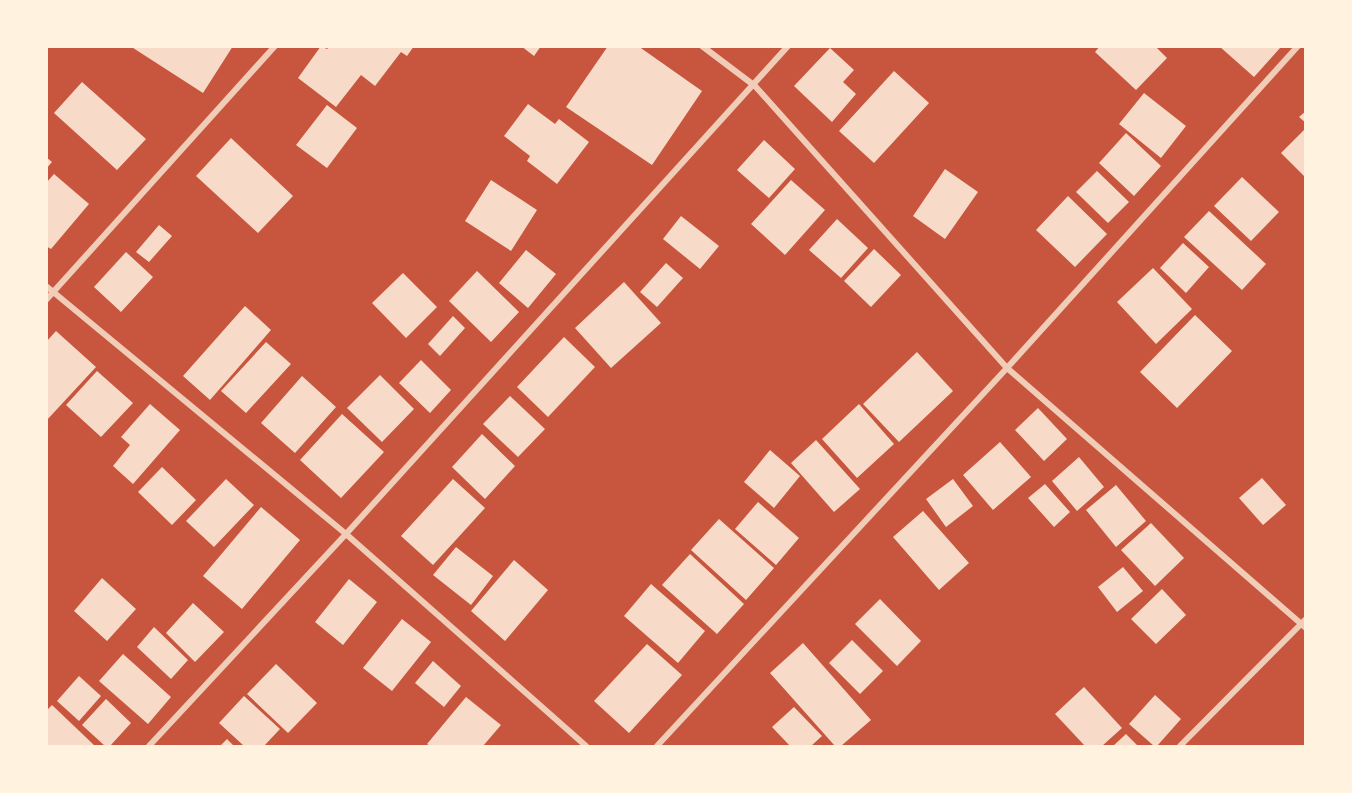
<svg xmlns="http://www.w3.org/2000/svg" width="1352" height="793" font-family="'Fira Sans',sans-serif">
<rect width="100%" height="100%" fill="#c8553d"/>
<!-- building -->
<path fill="#f7dbc8" d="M130,46H233L203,93Z
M321,46L327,49L330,46H414L407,56L401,52L375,86L361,75L336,107L298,78Z
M521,46H541L534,56Z
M608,46H638L702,91L652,165L566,107Z
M1100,46H1155L1167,58L1136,90L1095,52Z
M1219,46H1279L1280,48L1254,77Z
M830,48L854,70L843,82L856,94L832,122L794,86Z
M894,71L929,103L874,163L839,131Z
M82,82L146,139L117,170L54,113Z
M1144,93L1186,126L1161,158L1119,124Z
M528,104L555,124L559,119L589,142L557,184L527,161L530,156L504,136Z
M327,105L357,128L327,168L296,145Z
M1306,111V123L1299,117Z
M1304,130L1306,131V178L1281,153Z
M1126,133L1161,166L1134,196L1099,163Z
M231,138L293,196L258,233L196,176Z
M764,140L795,169L769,198L737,170Z
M46,157L52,162L46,169Z
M945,169L978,192L945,239L913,216Z
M1097,171L1129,202L1108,223L1076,192Z
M54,174L89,204L51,249L46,246V183Z
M1242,177L1279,212L1251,241L1214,206Z
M491,180L537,210L511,251L465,221Z
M791,180L825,210L785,255L751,224Z
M1068,196L1107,234L1075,267L1036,230Z
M1209,211L1266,264L1242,290L1184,237Z
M681,216L719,246L700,269L663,239Z
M837,219L868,248L841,278L809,250Z
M159,225L172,236L149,262L136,252Z
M1183,243L1209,267L1186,293L1160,268Z
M874,249L901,275L871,307L844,281Z
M526,250L556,274L528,308L499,283Z
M126,252L153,277L121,312L94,287Z
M666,263L683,278L657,307L640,292Z
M1153,268L1192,309L1156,344L1117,302Z
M477,271L519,312L491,342L449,301Z
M403,273L437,307L406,338L372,303Z
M624,282L661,323L611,368L575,328Z
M245,306L271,330L210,400L183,376Z
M1195,315L1232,351L1177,408L1140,372Z
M453,316L465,328L440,356L428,344Z
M56,331L96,367L46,421V342Z
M564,337L595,367L548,417L517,387Z
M266,342L291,364L246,413L221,391Z
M917,352L953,391L899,442L863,404Z
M421,360L451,390L430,413L399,383Z
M97,371L133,403L101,437L66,405Z
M380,375L414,409L382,442L347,408Z
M302,376L336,407L295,453L261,423Z
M510,396L545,429L518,457L483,424Z
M150,404L180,430L133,484L113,466L130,445L121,437Z
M859,404L894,444L857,478L822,439Z
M1038,408L1067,439L1044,461L1015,430Z
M342,414L384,452L341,498L300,460Z
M482,434L515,466L485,499L452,467Z
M816,440L860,489L834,512L791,463Z
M1000,442L1031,477L993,510L963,475Z
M770,450L800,476L774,508L744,482Z
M1079,457L1104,487L1077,511L1052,481Z
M162,467L196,500L172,525L138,492Z
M1262,478L1286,505L1263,525L1239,498Z
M226,479L254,505L214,547L186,521Z
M453,479L485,508L433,565L401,536Z
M953,479L973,506L946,527L926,499Z
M1045,484L1070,512L1054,527L1028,498Z
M1116,485L1146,521L1116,547L1086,510Z
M758,502L799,538L776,565L735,529Z
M261,507L300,540L242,609L203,576Z
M923,511L969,563L939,590L893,537Z
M719,519L774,568L746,600L691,550Z
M1151,523L1184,558L1155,586L1121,550Z
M456,547L493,576L471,605L433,575Z
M690,554L744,604L717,634L662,585Z
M514,560L548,590L505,641L471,611Z
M1123,567L1143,591L1117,612L1098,587Z
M102,578L136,609L107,641L74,611Z
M349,579L377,602L343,645L315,622Z
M651,584L705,631L678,663L624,616Z
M1162,589L1186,615L1156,644L1131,619Z
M880,599L921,641L897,666L855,624Z
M193,603L224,632L195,662L166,633Z
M402,619L431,642L392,691L363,668Z
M154,627L188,660L171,679L137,647Z
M852,640L883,671L860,694L829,663Z
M803,643L871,720L841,746H835L770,673Z
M647,644L682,675L629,733L594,701Z
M123,654L171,697L148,724L99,681Z
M433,661L461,686L444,707L415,683Z
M276,664L317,703L288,733L247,694Z
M79,676L101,696L79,721L57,701Z
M1084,687L1122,728L1102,746H1085L1055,714Z
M1155,695L1181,719L1157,746H1154L1129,724Z
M244,696L280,729L264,746H244L219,723Z
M466,697L501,725L483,746H430L427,744Z
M106,699L131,723L110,746H105L82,725Z
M52,705L95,746H46V711Z
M794,707L822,736L811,746H790L772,727Z
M1126,734L1138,746H1113Z
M227,739L234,746H220Z"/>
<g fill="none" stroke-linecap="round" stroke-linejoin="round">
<!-- minor -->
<path stroke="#f1ccb7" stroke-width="6" d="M702,46L755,86L1007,368L1306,628
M46,286L346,534L586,746
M46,300L275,46
M149,746L346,534L788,46
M657,746L1007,368L1298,46
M1180,746L1306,619"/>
</g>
<!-- border -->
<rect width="1352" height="793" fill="none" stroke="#fff3e0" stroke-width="96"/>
</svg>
